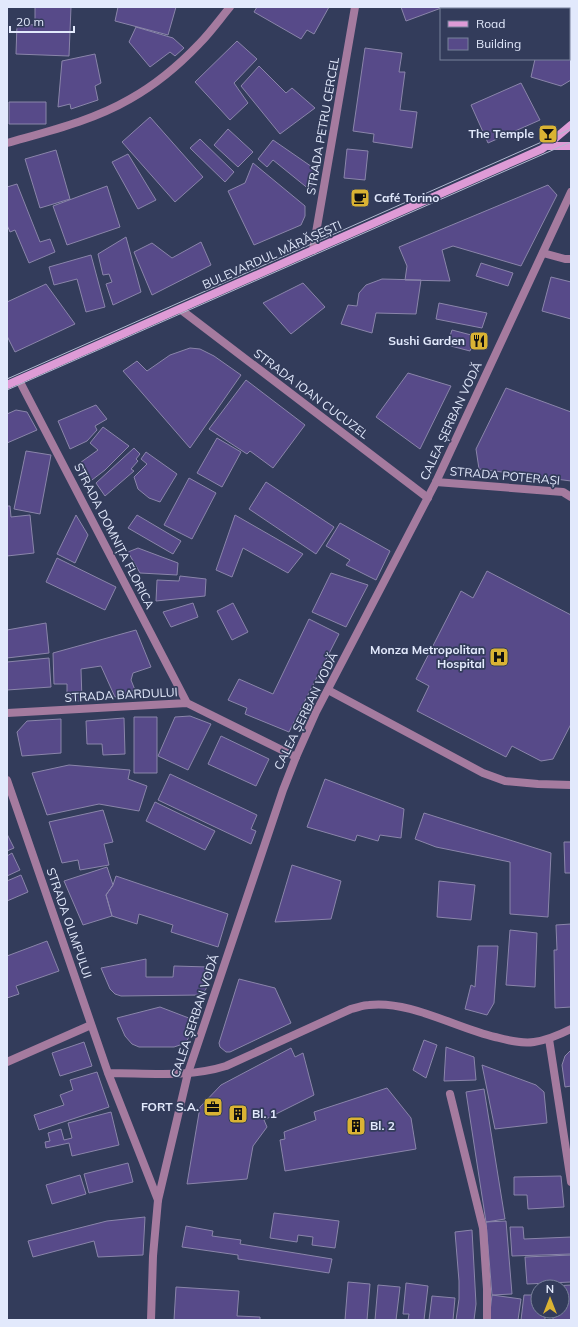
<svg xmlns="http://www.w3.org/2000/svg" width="578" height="1327" font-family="Mulish,sans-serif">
<rect width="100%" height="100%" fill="#333c5b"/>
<!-- building -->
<path fill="#574a89" stroke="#8a85aa" d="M35,7H71L69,56L16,54L17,24L35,25Z
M118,7H176L168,35L115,21Z
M257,7H329L314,34L307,30L301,39L254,12Z
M401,7H444L406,21Z
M512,7H541L540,9H511Z
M541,7H571V31H569V9H541Z
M136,27L173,38L184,48L175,56L170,52L150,67L129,42Z
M237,41L257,59L234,83L248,103L230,120L195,82Z
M569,41H571V80L561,86L531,77L535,59H569Z
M365,48L402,53L399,72H405L400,110L417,112L412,148L373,142L374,134L353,131Z
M95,54L101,83L95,86L98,100L71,109L70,104L58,107L62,61Z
M259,66L286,93L292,88L315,108L280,134L241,86Z
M521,83L540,120L488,143L471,105Z
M9,102H46V124H9Z
M150,117L203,177L175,202L122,142Z
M228,129L253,152L238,167L214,145Z
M200,139L234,172L225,182L190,148Z
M273,140L315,169L310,190L273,160L267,167L258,159Z
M347,149L368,151L365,180L344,178Z
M56,150L70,199L40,208L25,159Z
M128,154L156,200L138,209L112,162Z
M253,163L305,206V216L301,225L254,245L228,191L245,183Z
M17,184L40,242L50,239L55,252L29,263L15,230L10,232L7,225V187Z
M548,185L557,195L521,266L453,246L442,250L450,281L405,280L407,266L399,247Z
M107,186L120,227L67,245L53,206Z
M126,237L141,292L113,305L106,284L112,282L109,274L103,275L98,254Z
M201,242L211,265L152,295L134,252L152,243L172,258Z
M91,255L105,307L86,312L77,279L54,285L49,267Z
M481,263L513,273L508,286L476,276Z
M551,277L571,282V319L542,311Z
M382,279L421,280L416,314L376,313L372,333L341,324L348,305L357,306L359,293L366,285Z
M303,283L325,307L291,334L263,303Z
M46,284L75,324L15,352L7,336V302Z
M439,303L487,313L482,328L436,319Z
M452,330L475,336L470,351L447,345Z
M190,348L200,349L214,356L241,375L190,448L123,371L137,361L147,371L170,355Z
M408,373L451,386L420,449L376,417Z
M246,380L305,425L273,468L250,451L247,454L209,429Z
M506,388L571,412V481L479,469L476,449Z
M96,405L107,419L95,426L97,430L87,441L70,449L58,421Z
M16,410L27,412L37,430L7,443V414Z
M103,427L129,446L105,470L88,483L77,465L98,450L90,443Z
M217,438L241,452L222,487L197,473Z
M134,448L140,454L136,459L138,461L131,469L134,471L105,496L96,483Z
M26,451L51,455L40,514L14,509Z
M146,452L177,474L160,502L149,498L138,489L134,477L147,464L141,459Z
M189,478L216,493L192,539L164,525Z
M266,482L334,527L316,554L249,509Z
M7,506H10L11,517L30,515L34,553L7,556Z
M76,515L88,535L75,563L57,554Z
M137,515L181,541L173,554L128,528Z
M235,515L303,554L288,573L243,548L232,577L216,570Z
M340,523L390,551L376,580L346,565L350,560L326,546Z
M138,548L178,563L177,575L140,573L128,552Z
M57,558L116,587L105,610L46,582Z
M487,571L571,615V724L553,759L541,761L512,746L506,757L417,711L429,686L416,679L461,591L473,598Z
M331,573L368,585L346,627L312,612Z
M180,576L206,579L205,596L156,601L157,580L179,581Z
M193,603L198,617L171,627L163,612Z
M233,603L248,632L232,640L217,611Z
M309,619L339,634L289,732L245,714L247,708L228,700L239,679L273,694Z
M46,623L49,653L7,658V630Z
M136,630L151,667L133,673L131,680L135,690L115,697L101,666L81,669L82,701H67V684H54L53,653Z
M49,658L51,687L7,690V662Z
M190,716L211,724L188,770L158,756L175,717Z
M134,717H157V773H134Z
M124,718L125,754L103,755L102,744H87L86,721Z
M61,719V753L22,756L17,732L27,721Z
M221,736L269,759L256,786L208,764Z
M69,765L130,770L128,779L147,786L139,811L99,804L47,815L32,773Z
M170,774L257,815L251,829L256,831L251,844L158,800Z
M325,779L404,809L401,838L380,835L378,841L357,835L355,841L307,827Z
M155,802L215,831L205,850L146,821Z
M103,810L113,842L104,844L109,865L80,870L78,860L62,863L49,822Z
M424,813L551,853L548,917L510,914V862L436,847L415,839Z
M7,834L14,848L7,851Z
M564,842H571V873H565Z
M12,853L20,870L7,876V856Z
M292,865L341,881L331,919L275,922Z
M107,867L113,885L106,895L112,916L83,925L64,881Z
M21,875L28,892L7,901V881Z
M116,876L228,914L218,947L171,932L173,925L139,914L137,924L112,916L106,895L113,885Z
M439,881L475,885L471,920L437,917Z
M571,924V1007L555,1008L554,950H557L556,925Z
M510,930L537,933L535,987L506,985Z
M47,941L59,971L16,986L19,994L7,998V956Z
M478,946H498L494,1003L487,1015L465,1009L471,985L475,987Z
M146,959V977H173L174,966L209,967L206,989L201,995L121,996L115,994L110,989L101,968Z
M239,979L275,988L291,1023L230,1052H226L220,1047L219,1043Z
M160,1007L194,1020L188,1039L183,1044L174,1047H139L132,1044L125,1036L117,1018Z
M424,1040L437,1045L426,1078L413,1070Z
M84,1042L92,1066L60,1076L52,1053Z
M446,1047L474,1057L476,1080L444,1081Z
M291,1048L295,1057L303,1053L314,1095L264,1120L267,1127L253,1146L247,1179L187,1184L200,1107L221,1085Z
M570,1051H571V1086L565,1087L562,1065L565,1056Z
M482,1065L536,1085L544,1092L547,1123L495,1129Z
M97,1072L109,1107L39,1130L34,1115L64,1105L60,1095L73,1090L70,1080Z
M387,1088L411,1118L416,1149L285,1171L280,1140L285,1139L284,1132L316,1120L314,1112Z
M484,1089L505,1219L486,1222L466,1092Z
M111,1112L119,1145L72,1156L69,1143L46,1148L45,1142L50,1141L48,1133L61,1129L64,1140L72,1138L68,1123Z
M128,1163L133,1182L89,1193L84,1174Z
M80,1175L86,1194L52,1204L46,1185Z
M561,1176L564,1207L528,1209L527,1195H514V1177Z
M274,1213L339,1221L335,1248L312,1245L313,1237L298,1235L297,1242L270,1238Z
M145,1217L143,1255L98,1257L94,1241L33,1257L28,1241L107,1221Z
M506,1221L512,1294L492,1295L486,1222Z
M186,1226L213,1231L212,1236L241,1240L240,1244L332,1259L329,1273L238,1259V1255L182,1247Z
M510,1227H523L524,1239L571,1237V1254L512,1256Z
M472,1230L476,1304L474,1320H456L459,1299V1281L455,1232Z
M571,1255V1282L527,1284L525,1257Z
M348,1282L370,1284L367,1320H345Z
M406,1283L428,1286L424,1320H408L409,1314H403Z
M378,1285L400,1287L396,1320H375Z
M571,1285V1320H553V1311H562V1287H553V1286Z
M176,1287L239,1291L237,1316L260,1317V1320H174Z
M492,1295L521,1299L518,1320H489Z
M524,1295H535V1302H538L539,1313H545V1320H521Z
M432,1296L455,1298L453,1320H429Z"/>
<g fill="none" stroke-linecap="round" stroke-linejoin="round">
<!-- service -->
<path stroke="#a57b9f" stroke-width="8" d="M328,690L483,773L505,781L538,784L571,785
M7,1062L91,1025
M450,1094L483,1228L487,1289V1320"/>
<!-- minor -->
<path stroke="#a57b9f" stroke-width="8" d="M7,143C49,131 92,121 130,99C155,85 179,65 199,44C210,33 220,19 230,7
M313,250L355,7
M543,253L565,259H571
M180,309L428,498
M19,380L187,703
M436,482L563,492L571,497
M7,713L187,703L296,757
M7,780L108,1073L158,1200
M549,1039L571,1182
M108,1073C147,1073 188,1078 226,1066L351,1009C357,1008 363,1005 369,1005C409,1000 456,1028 495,1037C507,1040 521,1044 534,1042C548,1040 559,1035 571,1029"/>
<!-- tertiary -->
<path stroke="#a57b9f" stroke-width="8" d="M151,1320L153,1256L158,1200L188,1073L283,790L296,757L316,712L436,482L571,192"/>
<!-- secondary -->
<path stroke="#de9bd6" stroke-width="8" d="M546,146H571
M7,385L542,149L546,146L571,125"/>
<!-- tram -->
<path stroke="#b1b9cf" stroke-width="1" d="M7,379L571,129
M7,390L571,142"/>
</g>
<!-- icons -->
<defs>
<g id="bar-square" transform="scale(1)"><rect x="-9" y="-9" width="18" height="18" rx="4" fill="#dab333" stroke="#333c5b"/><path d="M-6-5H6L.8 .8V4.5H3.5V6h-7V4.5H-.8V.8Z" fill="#111"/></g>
<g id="cafe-square" transform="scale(1)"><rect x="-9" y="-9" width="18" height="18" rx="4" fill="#dab333" stroke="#333c5b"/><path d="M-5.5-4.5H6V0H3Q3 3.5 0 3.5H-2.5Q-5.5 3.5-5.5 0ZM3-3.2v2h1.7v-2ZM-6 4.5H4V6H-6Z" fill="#111"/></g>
<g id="restaurant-square" transform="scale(1)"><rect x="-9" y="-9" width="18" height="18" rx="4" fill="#dab333" stroke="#333c5b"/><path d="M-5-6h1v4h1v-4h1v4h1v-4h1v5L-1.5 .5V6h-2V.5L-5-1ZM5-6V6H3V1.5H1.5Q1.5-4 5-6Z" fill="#111"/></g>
<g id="hospital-square" transform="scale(1)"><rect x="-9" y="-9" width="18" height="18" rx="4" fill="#dab333" stroke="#333c5b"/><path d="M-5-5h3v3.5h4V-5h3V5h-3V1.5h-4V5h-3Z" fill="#111"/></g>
<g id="office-square" transform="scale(1)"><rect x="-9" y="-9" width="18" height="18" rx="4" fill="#dab333" stroke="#333c5b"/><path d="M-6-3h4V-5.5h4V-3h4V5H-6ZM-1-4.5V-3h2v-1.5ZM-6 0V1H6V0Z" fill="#111"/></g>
<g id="building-square" transform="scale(1)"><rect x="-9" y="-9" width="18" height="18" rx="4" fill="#dab333" stroke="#333c5b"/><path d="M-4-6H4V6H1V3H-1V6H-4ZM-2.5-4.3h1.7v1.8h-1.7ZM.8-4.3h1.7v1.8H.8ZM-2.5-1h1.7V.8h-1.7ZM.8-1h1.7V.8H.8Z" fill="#111"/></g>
</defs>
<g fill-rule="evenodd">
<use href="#bar-square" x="548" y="134"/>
<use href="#cafe-square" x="360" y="198"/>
<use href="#restaurant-square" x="479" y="341"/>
<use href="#hospital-square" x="499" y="657"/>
<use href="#office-square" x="213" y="1107"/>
<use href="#building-square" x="238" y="1114"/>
<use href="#building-square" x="356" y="1126"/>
</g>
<g text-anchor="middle" stroke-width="3.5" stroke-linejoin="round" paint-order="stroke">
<!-- street labels -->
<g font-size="12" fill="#e2e9fc" stroke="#333c5b">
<text transform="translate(323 126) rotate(-80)" y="4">STRADA PETRU CERCEL</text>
<text transform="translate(272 255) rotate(-24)" y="4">BULEVARDUL MĂRĂȘEȘTI</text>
<text transform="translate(311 394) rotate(37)" y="4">STRADA IOAN CUCUZEL</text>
<text transform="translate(451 421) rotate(-65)" y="4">CALEA ȘERBAN VODĂ</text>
<text transform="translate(505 476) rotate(5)" y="4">STRADA POTERAȘI</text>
<text transform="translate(114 536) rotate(63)" y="4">STRADA DOMNIȚA FLORICA</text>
<text transform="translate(121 695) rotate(-3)" y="4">STRADA BARDULUI</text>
<text transform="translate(306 711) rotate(-64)" y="4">CALEA ȘERBAN VODĂ</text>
<text transform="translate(69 923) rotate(71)" y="4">STRADA OLIMPULUI</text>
<text transform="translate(195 1016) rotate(-72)" y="4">CALEA ȘERBAN VODĂ</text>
</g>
<!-- poi labels -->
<g font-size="12" font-weight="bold" fill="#e2e9fc" stroke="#333c5b" text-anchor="end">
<text x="534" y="138">The Temple</text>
<text x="374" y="202" text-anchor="start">Café Torino</text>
<text x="465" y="345">Sushi Garden</text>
<text x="485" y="654">Monza Metropolitan<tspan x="485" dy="14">Hospital</tspan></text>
<text x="199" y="1111">FORT S.A.</text>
<text x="252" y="1118" text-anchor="start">Bl. 1</text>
<text x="370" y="1130" text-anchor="start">Bl. 2</text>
</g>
</g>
<!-- border -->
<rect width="578" height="1327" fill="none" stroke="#e2e9fc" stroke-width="16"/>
<!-- legend -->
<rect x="440" y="8" width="130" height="52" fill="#333c5b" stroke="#79819b"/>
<rect x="448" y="21" width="20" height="6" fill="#de9bd6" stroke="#79819b"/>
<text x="476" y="28" font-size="12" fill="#e2e9fc">Road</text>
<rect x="448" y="38" width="20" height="12" fill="#574a89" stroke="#79819b"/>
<text x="476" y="48" font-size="12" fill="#e2e9fc">Building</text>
<!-- north arrow -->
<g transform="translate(550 1299)"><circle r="19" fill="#333c5b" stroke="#79819b"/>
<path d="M0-3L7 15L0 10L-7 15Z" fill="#dab333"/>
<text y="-6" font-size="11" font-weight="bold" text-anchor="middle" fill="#e2e9fc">N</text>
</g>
<!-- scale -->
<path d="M10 26v6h64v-6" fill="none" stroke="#e2e9fc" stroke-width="2"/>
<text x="16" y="26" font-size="12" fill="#e2e9fc" stroke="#333c5b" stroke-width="3" paint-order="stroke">20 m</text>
</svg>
